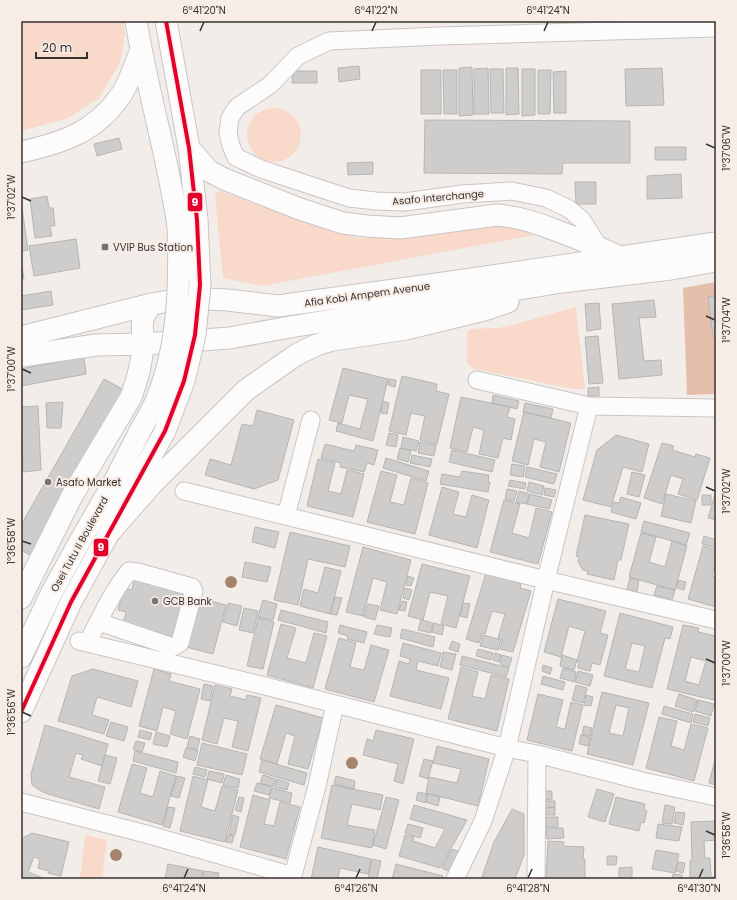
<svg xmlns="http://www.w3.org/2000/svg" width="737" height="900" font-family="Poppins,sans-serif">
<rect width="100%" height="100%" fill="#f3edea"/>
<!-- green -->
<path fill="#f8d9ca" d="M21,21H123L125,34L120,63L98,99L66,119L21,131Z
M247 135a27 27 0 1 1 54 0a27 27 0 1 1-54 0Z
M221,191L331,231L358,238H392L480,224L511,225L534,235L262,286L223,278L215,197L216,193Z
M576,307L585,389H573L475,369L471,367L467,363V332L470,329L498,328L512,325Z
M85,835L107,840L102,879H80Z"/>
<!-- forest -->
<path fill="#e5bfac" d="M716,282V394L687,395L683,288Z"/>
<!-- building -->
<path fill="#cecdcc" stroke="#b5b5b4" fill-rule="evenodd" d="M359,66L360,79L339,82L338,68Z
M472,67L473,115L459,116V68Z
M488,68L489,114H474V69Z
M506,68H518L519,114L506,115Z
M662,68L664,105L626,106L625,69Z
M490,69H503L504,113H491Z
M522,69H535V115L522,116Z
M421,70H441V114H421Z
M443,70H457V114H444Z
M538,70H551L550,114H538Z
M293,71H317V83H292Z
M566,71V113H554L553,72Z
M425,120L630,121V163H563L562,174L424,173Z
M119,138L122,149L97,156L94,144Z
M655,147H686V160H655Z
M373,162V174L348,175L347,163Z
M681,174L682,198L647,199V176Z
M575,182H596V204H576Z
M47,196L49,208H53L55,226H50L52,236L35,238L30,199Z
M21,201L28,250L21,251Z
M76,239L80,268L34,276L29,246Z
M21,261L24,279H21Z
M51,291L53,305L21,310V296Z
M716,296V337H713L708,297Z
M654,300L656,317L639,318L644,361L661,360L662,375L619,379L612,304Z
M599,303L601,329L587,331L585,304Z
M598,336L603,383L589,384L585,337Z
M84,357L86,374L21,386V369Z
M343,368L388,379L373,441L336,431L338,423L360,429L368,399L349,395L342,423L329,420Z
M402,376L437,384L436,391L449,394L437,444L420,440L425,416L411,413L406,435L389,431Z
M104,379L124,390L30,555L21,550V525Z
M389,379L396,380L395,387L388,385Z
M599,387V396H588V388Z
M493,395L519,401L517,409L492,403Z
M461,397L510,407L507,417L515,419L511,440L503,438L498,458L479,454L484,430L473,427L467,452L450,448Z
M383,401L389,403L387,414L381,413Z
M63,402L61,428H47L46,403Z
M525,403L553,409L551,418L523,412Z
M38,406L41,470L23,472L21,407Z
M257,410L294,420L278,480L254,489L205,475L210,459L231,465L242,424L253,426Z
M524,412L571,423L559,472L540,467L546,442L534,439L528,465L512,461Z
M389,433L398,435L396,447L386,445Z
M616,435L649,444L642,472L623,467L611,507L583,500L597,450Z
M403,437L419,441L416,451L401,448Z
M420,442L436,445L434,456L418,453Z
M662,443L674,446L672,450L695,457L696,454L710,458L697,500L678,494L683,479L671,475L662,504L644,498Z
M325,444L354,451L356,445L378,450L374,465L367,463L364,472L340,467L341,463L321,458Z
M400,448L411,451L408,462L397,459Z
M452,450L495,460L492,472L449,462Z
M412,455L432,459L430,467L410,463Z
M386,458L429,471L426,481L383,468Z
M318,459L335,463L328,491L341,494L347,470L364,474L353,517L307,506Z
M512,464L525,466L523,477L510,475Z
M527,467L557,474L554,484L525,477Z
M381,471L397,475L390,502L404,505L411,478L428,483L415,534L367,522Z
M462,471L489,475L488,482H490L488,492L440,484L442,474L460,477Z
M632,472L645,475L639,497L627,494Z
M510,480L526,483L525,489L508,486Z
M529,482L544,486L542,495L527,491Z
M442,487L459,492L453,514L466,517L472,495L489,500L477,548L429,535Z
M545,488L556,490L554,497L544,495Z
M507,489L517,491L514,501L505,499Z
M519,491L529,494L527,504L516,502Z
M716,491V520L708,518Z
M530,494L552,500L549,509L527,504Z
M666,494L696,501L691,523L661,516Z
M702,495H711V505H702Z
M621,497L641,503L636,519L611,512L614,502L619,503Z
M504,500L520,504L512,533L529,538L536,508L552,512L538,564L490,552Z
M585,515L629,524L621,560H618L614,580L587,574L588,571L583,570L578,562L579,557L576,556Z
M644,521L690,533L686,545L641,532Z
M255,527L279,532L275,548L252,542Z
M290,532L350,546L345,567L308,559L298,605L274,600Z
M641,533L656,537L649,562L665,567L672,541L687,546L675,590L629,577Z
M704,536L716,540V548L702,544Z
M703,546L716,550V561L712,576L716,577V607L688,599Z
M363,547L411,560L397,614L380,610L387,582L373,578L363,616L346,612Z
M245,562L271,567L267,582L242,577Z
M422,564L470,576L456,628L441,624L448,596L430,592L423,620L408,616Z
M325,567L341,571L330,614L300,606L304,589L318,593Z
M486,573L521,584L520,588L531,591L513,652L500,649L503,639L498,638L505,614L492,611L485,634L482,633L479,643L466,639Z
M408,576L414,578L411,586L406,585Z
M135,577L193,592L181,639L123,624L126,612L118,610L124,588L132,590Z
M630,578L639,580L637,592L627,589Z
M678,580L686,582L684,590L677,588Z
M657,586L675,590L672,600L654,595Z
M405,588L412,590L409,600L403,598Z
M335,597L342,598L337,615L330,614Z
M199,598L226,605L213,654L186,647Z
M558,599L606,611L600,633L608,635L600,665L592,663L590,671L578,668L579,661H577L585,631L569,626L561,657L544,652Z
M263,600L277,604L273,620L258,617Z
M402,601L407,602L405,611L399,610Z
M228,603L242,606L237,626L223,622Z
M463,603L470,604L467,618L460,616Z
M368,604L379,606L375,620L364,617Z
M244,608L258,611L253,633L239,630Z
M281,610L328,622L326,633L278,620Z
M620,613L673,627L670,639L665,638L652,688L604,676ZM632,643L645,646L639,672L625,669Z
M258,618L274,622L263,669L247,666Z
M421,620L433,623L431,633L418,630Z
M434,623L444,626L442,635L432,632Z
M281,624L296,628L287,658L306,663L314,633L327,636L313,688L267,675Z
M340,625L367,632L364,643L347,639L348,636L338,633Z
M377,625L392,628L390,637L374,634Z
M683,625L699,628L698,632L716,636V691L714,700L667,689ZM691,657L706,661L699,685L685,681Z
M402,629L435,637L433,647L400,638Z
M483,635L501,640L498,650L480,646Z
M339,638L356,643L350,667L364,670L371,645L389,650L374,702L325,689Z
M452,641L460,644L458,652L449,649Z
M403,643L441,653L438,666L418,661L416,670L449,678L441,709L390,696L399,661L409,664L410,659L400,656Z
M478,649L493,653L491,660L476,656Z
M443,652L456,654L452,670L440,667Z
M495,653L501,655L499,662L493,660Z
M502,655L512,658L509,667L500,664Z
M562,655L577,660L574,670L560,666Z
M462,656L509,668L506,677L460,665Z
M543,665L552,668L550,674L542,671Z
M461,667L478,672L472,696L485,699L491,675L509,679L497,731L448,719Z
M563,668L576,672L574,682L560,678Z
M93,669L138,681L131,707L97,697L92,715L109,720L104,734L58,721L72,676Z
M154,669L171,674L169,681L200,689L187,739L170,734L176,711L163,707L157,731L139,726Z
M578,671L593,675L590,686L575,682Z
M543,676L565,682L563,690L541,684Z
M204,684L213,686L210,701L201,699Z
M215,685L232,689L230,696L246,700L247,695L261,698L248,751L232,747L238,721L224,718L217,744L202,740Z
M576,685L587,688L583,703L572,700Z
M602,692L649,703L633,765L587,754ZM616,705L629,708L623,736L609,733Z
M538,694L563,700L556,727L565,729L571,702L583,705L572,751L527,740Z
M679,694L697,700L693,712L675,706Z
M586,695L593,697L591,706L584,705Z
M698,700L714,704L711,716L695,711Z
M276,705L323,718L308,769L288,764L295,736L286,733L277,764L260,759Z
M664,706L693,714L691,723L662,714Z
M695,714L710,718L708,726L693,722Z
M659,717L677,721L671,746L684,750L691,724L708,728L694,781L646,768Z
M111,722L128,727L124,741L106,736Z
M45,725L108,744L102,766L81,759L83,755L76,753L69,777L105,787L99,809L48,794L41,791L32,785L31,774Z
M584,726L592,728L590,736L582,734Z
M140,730L152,733L150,740L138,737Z
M376,730L414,739L403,784L394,781L398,764L363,755L367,739L373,741Z
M156,732L170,736L167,747L153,744Z
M581,735L590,737L588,746L579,744Z
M190,736L200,739L197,750L187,747Z
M136,741L145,743L142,752L133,749Z
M202,743L247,754L242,775L197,765Z
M437,746L489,759L478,806L426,793L429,777L457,783L461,769L433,763Z
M186,748L198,751L195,761L183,757Z
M135,751L178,762L176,773L133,761Z
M105,755L117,758L110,784L98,781Z
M716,756V785L709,783Z
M424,759L433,761L428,779L419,776Z
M262,760L307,773L304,785L259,772Z
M132,764L147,768L140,793L153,797L160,771L176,776L162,825L118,812Z
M195,767L207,770L205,777L193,774Z
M209,771L224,774L222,783L207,779Z
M226,775L240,779L238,788L223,785Z
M263,775L276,779L273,787L260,783Z
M177,776L185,778L179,798L171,796Z
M193,776L208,780L201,807L215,811L222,786L238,790L225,842L180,831Z
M336,776L355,781L354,789L334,784Z
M277,779L289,783L287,790L275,787Z
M257,783L271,787L269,795L254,791Z
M332,785L383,795L380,810L352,804L347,825L375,830L372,848L321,838Z
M272,788L292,793L290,803L269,798Z
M597,789L614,794L605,822L588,817Z
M544,791H552V799L545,800Z
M418,792L427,794L425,803L416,800Z
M428,794L440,797L438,806L426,802Z
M253,795L270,800L264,824L274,826L280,802L300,807L286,859L240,847Z
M239,797L244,798L241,812L235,810Z
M386,797L399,800L386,849L373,845Z
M616,797L645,804L644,810L647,811L644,823L641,822L639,831L609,824Z
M545,801H555V807L546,808Z
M414,805L467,820L440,868L399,856L405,835L414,837L413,841L435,848L445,829L410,819Z
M665,805L675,807L672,824L662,823Z
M168,807L175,808L170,828L163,826Z
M555,807V815H546L545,808Z
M512,809L524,814V855L515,879H487L482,877L494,842Z
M676,812L685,813L683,825L674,823Z
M233,815L239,817L235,835L229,834Z
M546,817H558V827H546Z
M716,821V840L704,841L705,858H710L711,877H716V879H690V861H692L691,822Z
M408,824L423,828L420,838L405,833Z
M658,824L682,827L679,841L656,838Z
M546,828H563L564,838L547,839Z
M32,833L69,842L61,876L48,873L49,871L38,868L40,859L34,857L28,872L43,878L42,879H21V839Z
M228,835L234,836L232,843L226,842Z
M548,841L564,842L563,846L584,847L583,859H585V879H546Z
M318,847L371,859L368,874L340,868L338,879H311Z
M452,849L460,852L450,872L442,868Z
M656,850L679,854L675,873L652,869Z
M607,856H617L616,865H607Z
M372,859L381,861L377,879H368Z
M678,862L685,863L683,873L676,871Z
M168,864L203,871L201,879H165Z
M396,864L443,876L442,879H392Z
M632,867V879H619V868Z
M204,871L219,873L218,879H203Z
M673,874L682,875V879H672Z"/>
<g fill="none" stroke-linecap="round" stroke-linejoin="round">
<!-- minor casing -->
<g stroke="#cac5c2" stroke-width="19">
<path id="minor" d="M599,247L582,220L569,209L546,198L512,191L462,194L405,202L376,201L349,198L261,169L236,157L231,146L228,133L230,118L237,107L270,85L298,56L329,41L440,36L716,28
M589,406L716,408
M184,491L546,580L716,620
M286,516L311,420
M79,641L261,685L507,748L537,754L642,781L716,797
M87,643C100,619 112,592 129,571L138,572L188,586L192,587L194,591L180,643L173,647L99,622
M21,802L146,834L293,876
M292,879L317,786L335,704
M455,879L483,821L507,748L546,580L589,406L477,380
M536,879L537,754"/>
</g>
<!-- major casing -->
<g stroke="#cac5c2" stroke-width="23">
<path id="major" d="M136,21C147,90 168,157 178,226
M166,21L189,148L197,220
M189,148L209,171L224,179L300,209L343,223L367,226L400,228L497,215C522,217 539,224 563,233C582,240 601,248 620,257
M21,152C62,143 96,132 121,95C129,84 135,63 141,50
M21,337L152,304L186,298L227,300L278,306L430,285L716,243
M21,356L96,345L143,344L230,338L284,328L562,282L671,269L716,261
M110,532L153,483L246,390L296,355L316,345L333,340L406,329L484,310L508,302
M21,598L72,496L131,397C137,381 142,363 143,345C144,325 137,323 152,304
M21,657L52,592L80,541L115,480L139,433
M21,712L71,602L165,431"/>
</g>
<!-- minor -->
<use href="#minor" stroke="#fdfcfc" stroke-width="17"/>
<!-- major -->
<use href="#major" stroke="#fdfcfc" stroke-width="21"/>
<!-- major-bridge casing -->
<g stroke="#cac5c2" stroke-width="23" stroke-linecap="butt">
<path id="major-bridge" d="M165,431L184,381L195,335L200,285L197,220
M139,433C145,421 153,410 157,398C179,344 180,283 178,226"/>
</g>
<!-- major-bridge -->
<use href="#major-bridge" stroke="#fdfcfc" stroke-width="21"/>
<!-- bus-1 casing -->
<g stroke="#f7ece6" stroke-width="7">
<path id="bus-1" d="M21,712L71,602L165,431L184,381L195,335L200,285L197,220L189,148L166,21"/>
</g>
<!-- bus-1 -->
<use href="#bus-1" stroke="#e4002b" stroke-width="4"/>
</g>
<!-- trees -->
<g fill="#a5836d">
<circle cx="231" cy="582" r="6"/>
<circle cx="352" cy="763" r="6"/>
<circle cx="116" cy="855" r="6"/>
</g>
<!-- ticks -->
<path fill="none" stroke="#363230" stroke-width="1.5" d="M200,31L204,22M372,31L376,22M544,31L548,22M706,144L715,148M22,197L31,201M706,316L715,320M22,369L31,373M706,487L715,491M22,541L31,544M706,659L715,663M22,712L31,716M706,831L715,835M184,878L188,869M356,878L360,869M528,878L532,869M699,878L703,869"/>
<!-- markers -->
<g fill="#787371" stroke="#f7ece6" stroke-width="1.5">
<rect x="101" y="243" width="8" height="8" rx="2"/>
<circle cx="48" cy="482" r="4"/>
<circle cx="155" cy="601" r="4"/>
</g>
<g text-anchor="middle" stroke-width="4" stroke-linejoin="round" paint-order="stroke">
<!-- street labels -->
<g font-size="10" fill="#363230" stroke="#f7ece6">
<text transform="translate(438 197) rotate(-5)" y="4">Asafo Interchange</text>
<text transform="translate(367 294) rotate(-8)" y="4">Afia Kobi Ampem Avenue</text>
<text transform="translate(79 544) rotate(-61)" y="4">Osei Tutu II Boulevard</text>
</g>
<!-- poi labels -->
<g font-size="10" fill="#363230" stroke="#f7ece6" text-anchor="start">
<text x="113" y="251">VVIP Bus Station</text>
<text x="56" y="486">Asafo Market</text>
<text x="163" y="605">GCB Bank</text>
</g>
</g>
<g stroke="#f7ece6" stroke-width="1.5">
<rect x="187" y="192" width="16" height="20" rx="4" fill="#e4002b"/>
<rect x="93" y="538" width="16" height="19" rx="4" fill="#e4002b"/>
</g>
<g font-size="11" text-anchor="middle" font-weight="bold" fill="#fff">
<text x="195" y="206">9</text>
<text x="101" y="551">9</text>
</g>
<!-- border -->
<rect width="737" height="900" fill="none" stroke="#f7ece6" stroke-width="44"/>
<!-- scale -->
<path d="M36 52v6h51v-6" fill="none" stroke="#363230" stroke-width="2"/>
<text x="42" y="52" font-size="12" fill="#363230" stroke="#f7ece6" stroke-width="3" paint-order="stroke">20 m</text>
<rect x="22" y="22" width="693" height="856" fill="none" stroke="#363230" stroke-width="1.5"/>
<g font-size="10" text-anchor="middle" fill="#363230">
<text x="204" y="14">6°41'20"N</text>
<text x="376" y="14">6°41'22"N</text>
<text x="548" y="14">6°41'24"N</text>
<text transform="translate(726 148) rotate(-90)" y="4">1°37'06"W</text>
<text transform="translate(11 197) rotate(-90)" y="4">1°37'02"W</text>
<text transform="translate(726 320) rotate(-90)" y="4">1°37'04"W</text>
<text transform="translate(11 369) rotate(-90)" y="4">1°37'00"W</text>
<text transform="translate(726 491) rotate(-90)" y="4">1°37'02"W</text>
<text transform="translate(11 541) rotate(-90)" y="4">1°36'58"W</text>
<text transform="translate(726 663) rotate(-90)" y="4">1°37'00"W</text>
<text transform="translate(11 712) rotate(-90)" y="4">1°36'56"W</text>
<text transform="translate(726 835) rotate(-90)" y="4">1°36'58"W</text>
<text x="184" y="892">6°41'24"N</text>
<text x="356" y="892">6°41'26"N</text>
<text x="528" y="892">6°41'28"N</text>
<text x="699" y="892">6°41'30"N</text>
</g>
</svg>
